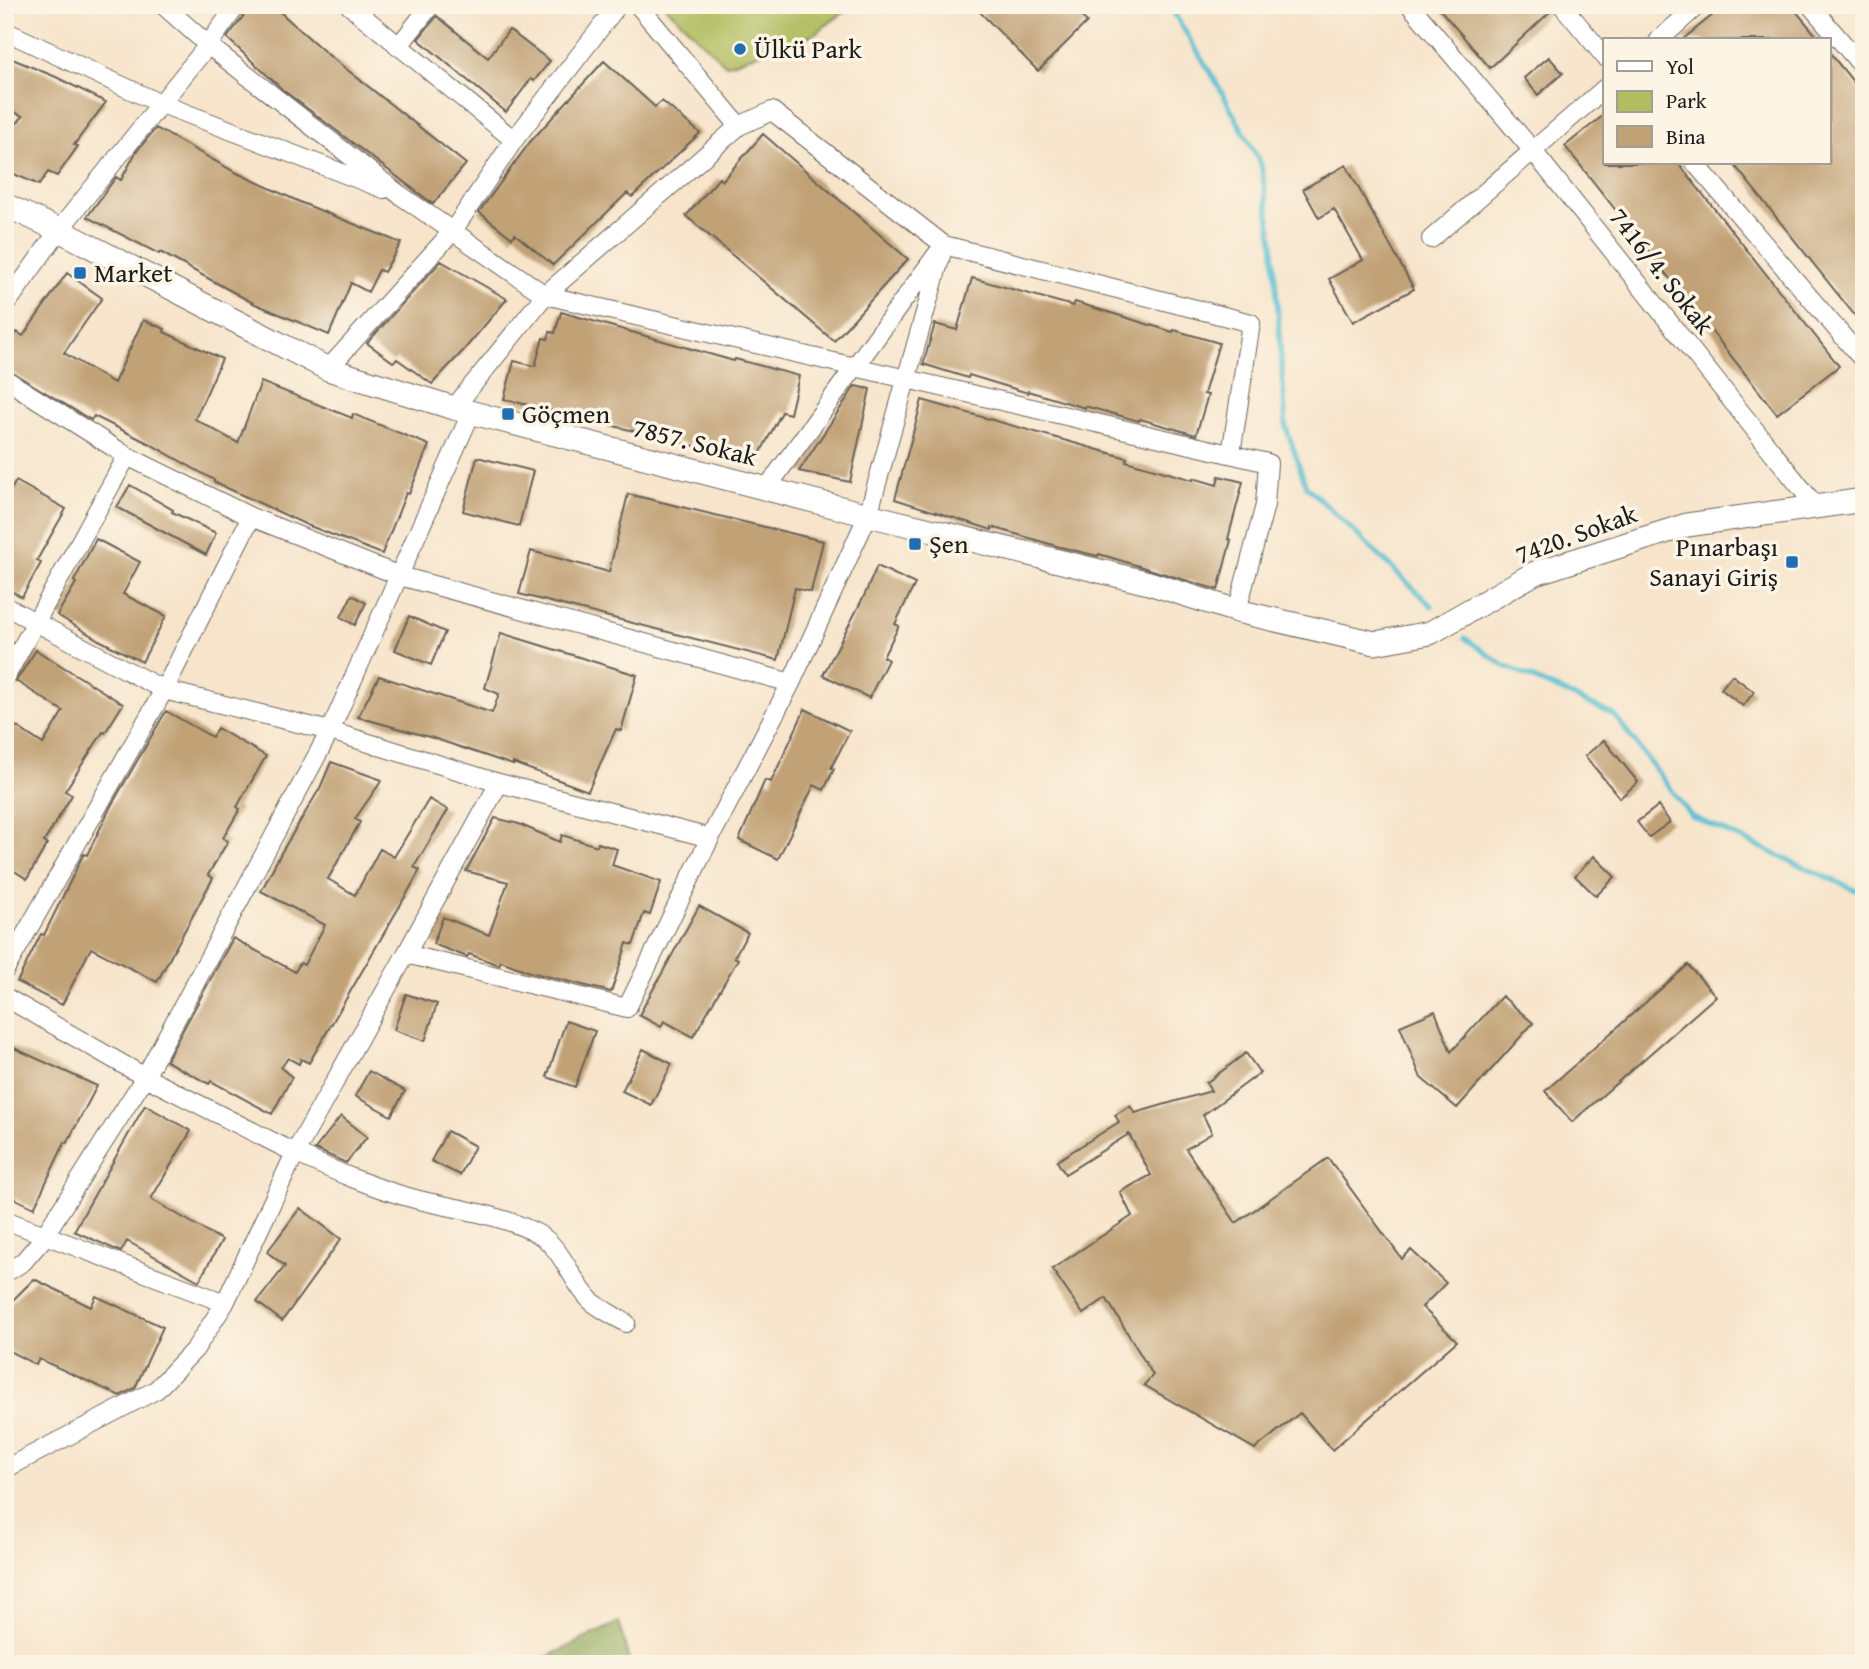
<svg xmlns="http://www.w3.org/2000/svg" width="1869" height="1669" font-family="'Gentium Book Plus',serif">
<rect width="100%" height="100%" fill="#fcf5e5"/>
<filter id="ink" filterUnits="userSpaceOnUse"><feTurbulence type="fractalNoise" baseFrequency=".0143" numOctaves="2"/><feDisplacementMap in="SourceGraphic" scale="14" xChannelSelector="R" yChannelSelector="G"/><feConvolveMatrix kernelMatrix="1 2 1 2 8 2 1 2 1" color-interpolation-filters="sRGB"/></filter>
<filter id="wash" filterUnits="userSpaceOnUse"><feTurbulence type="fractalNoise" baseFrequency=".00686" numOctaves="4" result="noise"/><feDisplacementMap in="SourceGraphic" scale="28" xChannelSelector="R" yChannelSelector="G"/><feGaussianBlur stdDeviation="1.57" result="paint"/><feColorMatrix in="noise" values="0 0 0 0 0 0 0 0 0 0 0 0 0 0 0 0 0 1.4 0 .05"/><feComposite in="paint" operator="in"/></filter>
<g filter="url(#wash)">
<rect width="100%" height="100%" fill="#f7e4cb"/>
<!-- green -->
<path fill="#b0be60" stroke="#666d3e" stroke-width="2" d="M664,5H854L814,34L726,65Z"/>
<!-- forest -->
<path fill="#8ca556" stroke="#546039" stroke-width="2" d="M619,1622L630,1664H532Z"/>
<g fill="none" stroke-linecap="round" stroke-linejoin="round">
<!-- stream -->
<path stroke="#55bed1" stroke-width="5" d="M1169,5L1215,80L1261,164L1273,243L1286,427L1306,486L1432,606
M1465,638L1503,665L1614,715L1691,816L1855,890L1864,891"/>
</g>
<g id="blocks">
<!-- building -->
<path fill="#c1a176" d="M252,5H272L326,53L466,164L433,204L283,90L227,38Z
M973,5H1070L1087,22L1038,71Z
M1436,5H1551L1552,10L1490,68Z
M1725,5H1791L1820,40H1682Z
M437,16L488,58L509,30L550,61L534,81L531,79L506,112L418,39Z
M1829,52L1864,95V327L1733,163H1829Z
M5,56L56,77L106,102L74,145L78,146L57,176L48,172L39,185L5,170V137L23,116L5,108Z
M1549,57L1563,73L1538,95L1524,78Z
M604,61L655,107L662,101L700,133L632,197L627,193L553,265L515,234L512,238L479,212L530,142Z
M1605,114V163H1678L1839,366L1777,414L1565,146Z
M156,128L235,172L302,203L401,243L384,272L379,270L368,292L351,283L329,335L253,303L160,252L159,254L87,217L116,177L121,180L136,152Z
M763,134L908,259L834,341L686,216L719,178L722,181Z
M1346,165L1414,289L1353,322L1329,279L1363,260L1334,209L1319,218L1303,189Z
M441,261L507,299L463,351L432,384L397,359L393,362L367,343Z
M67,273L102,298L64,353L114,383L143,320L165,329L164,332L222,359L195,419L238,443L261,382L352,418L353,414L429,445L409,494L406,493L382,554L307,525L214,482V480L148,443L94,416L91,420L5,368V347L17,332L23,336Z
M972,278L1073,306L1075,302L1173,332L1174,330L1219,343L1204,394L1208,395L1196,435L1140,419L1139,421L1085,406V408L1028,391V393L969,375L968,378L923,364L935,324L957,330Z
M561,312L734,361L735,359L799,376L790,414L782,412L756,461L504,399L514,361L535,366L543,338L548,339L550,332L555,333Z
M855,386L870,389L850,482L799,471Z
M922,400L1127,458L1126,461L1193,480V478L1217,485L1219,476L1243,482L1228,539L1231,540L1218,590L1099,554L1098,556L1060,547L992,527V530L895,499Z
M477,457L533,471L519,526L463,511Z
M16,481L66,509L37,560L41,563L22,597L5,588V500Z
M130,485L173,510L172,512L216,533L206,555L117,507Z
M628,494L823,541L811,592L795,588L778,660L519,594L531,551L609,572Z
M96,539L140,562L123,594L166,616L142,662L99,640L57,615L76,583L74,581Z
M877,566L915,584L895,624L899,626L883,657L888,660L869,698L823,675L865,594Z
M352,595L366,603L355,625L341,617Z
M409,616L445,632L431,665L395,650Z
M501,633L637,675L621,731L616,729L588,791L513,763V765L433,738L358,717L379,676L492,713L499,694L485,688Z
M36,650L123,704L105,733L103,732L65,791L72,795L44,842L47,844L27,879L5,865V719L43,744L63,711L16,681Z
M1732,675L1754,692L1743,706L1721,689Z
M805,709L850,731L831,768L834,769L824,790L814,785L778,859L739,840L765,780L771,782Z
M166,711L212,737L217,728L266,756L237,807L240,809L223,838L228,841L208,875L213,878L157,982L91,948L62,1005L17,982L41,934L44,935L81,859L84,854L87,855L111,806Z
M1604,740L1638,782L1620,798L1585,756Z
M331,762L382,780L355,819L360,822L328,879L355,895L380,849L394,857L429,799L448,810L414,867L420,870L409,890L309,1063L301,1059L299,1064L288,1058L281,1068L292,1077L272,1114L211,1081L209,1084L166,1061L233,938L295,972L300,963L304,965L325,925L261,891L281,853L320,788Z
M1658,806L1670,822L1649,837L1637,822Z
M495,818L519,824L560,842L562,835L597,846L598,843L617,849L612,865L661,882L650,915L644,913L633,945L627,943L611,992L530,972L501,961L499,965L469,954L467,957L433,944L443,917L489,935L508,882L466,871Z
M1594,856L1615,877L1596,896L1575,876Z
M699,906L748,933L734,957L738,959L693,1037L664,1021L661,1027L639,1015Z
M1688,965L1716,996L1572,1122L1545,1091Z
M406,994L437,1004L425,1041L394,1030Z
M1502,996L1533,1023L1457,1108L1421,1078L1400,1026L1435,1011L1451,1052Z
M566,1021L595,1031L575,1087L547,1077Z
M5,1044L97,1086L67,1143L65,1142L34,1208L5,1194Z
M643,1049L672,1064L651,1105L622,1091Z
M1246,1053L1260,1073L1203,1115L1212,1133L1186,1149L1236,1223L1328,1158L1402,1259L1411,1250L1446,1283L1422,1307L1457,1341L1332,1450L1300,1413L1255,1449L1144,1385L1153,1375L1106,1298L1083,1314L1052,1269L1132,1216L1120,1192L1151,1175L1129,1134L1065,1174L1057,1161L1119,1122L1115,1115L1130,1106L1135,1113L1211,1091L1206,1083Z
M369,1071L405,1091L391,1116L355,1096Z
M145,1105L191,1131L151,1199L222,1240L199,1281L127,1241L121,1252L74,1231Z
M341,1116L367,1137L346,1163L315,1149Z
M447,1131L475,1146L460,1175L431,1161Z
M300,1208L341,1239L282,1321L257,1302L285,1266L267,1252Z
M34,1279L91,1307L96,1296L163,1327L135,1388L120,1396L39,1359L36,1365L5,1349V1308Z"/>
</g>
</g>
<g filter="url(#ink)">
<use href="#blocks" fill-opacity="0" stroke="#696259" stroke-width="2"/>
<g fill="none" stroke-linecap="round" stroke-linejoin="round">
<!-- minor casing -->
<g stroke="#696259" stroke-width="20">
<path id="minor" d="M163,5L208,45L400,195L545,295L1268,463L1265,505L1237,611
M349,5L514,140
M638,5L739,126
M1410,5L1533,151L1817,508
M1562,5L1605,57
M1810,5L1864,68
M5,31L159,103L384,189
M1659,40L1698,5
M398,47L431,5
M1695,163L1864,361
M1431,239L1605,88
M5,306L59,230L208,45L237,5
M328,369L452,232L514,140L618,5
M5,379L127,456L251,517L400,576L791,683
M454,408L545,295L739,126L772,111L944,245L1251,323L1231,454
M766,489L937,254
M5,606L164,690L330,731L499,783L710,838
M5,678L127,456
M406,954L499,783
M5,970L164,690L251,517
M5,997L145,1077L295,1153L406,954L627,1008L710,838L791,683L868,515L944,245
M5,1220L225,1303
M5,1273L23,1262L41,1241L145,1077L330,731L471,413
M5,1469L156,1390L195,1349L225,1303L295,1153C334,1171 373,1188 415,1199C455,1209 501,1214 538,1234C562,1247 571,1281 590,1300C600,1309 615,1316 626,1323"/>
</g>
<!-- tertiary casing -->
<g stroke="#696259" stroke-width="25">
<path id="tertiary" d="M5,205L59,230L328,369L454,408L868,515L1149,583L1237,611L1375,643L1430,633L1535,573L1687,525L1864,500"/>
</g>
<!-- minor -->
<use href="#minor" stroke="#fff" stroke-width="18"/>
<!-- tertiary -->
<use href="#tertiary" stroke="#fff" stroke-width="23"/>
</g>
</g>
<!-- markers -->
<g fill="#1f6fb2" stroke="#fcf5e5" stroke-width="2.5">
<circle cx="740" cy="49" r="7"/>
<rect x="73" y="266" width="14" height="14" rx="3.5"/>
<rect x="501" y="407" width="14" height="14" rx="3.5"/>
<rect x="908" y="537" width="14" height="14" rx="3.5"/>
<rect x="1785" y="555" width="14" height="14" rx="3.5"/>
</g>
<g text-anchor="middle" stroke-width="7" stroke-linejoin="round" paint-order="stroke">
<!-- poi labels -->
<g font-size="26" fill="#1c1c1c" stroke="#fcf5e5" text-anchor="start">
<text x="754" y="58">Ülkü Park</text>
<text x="94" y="282">Market</text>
<text x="522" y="423">Göçmen</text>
<text x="929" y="553">Şen</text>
<text x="1778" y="556" text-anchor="end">Pınarbaşı<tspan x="1778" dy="30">Sanayi Giriş</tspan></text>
</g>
<!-- street labels -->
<g font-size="26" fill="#1c1c1c" stroke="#fcf5e5">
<text transform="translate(1662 271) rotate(52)" y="9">7416/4. Sokak</text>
<text transform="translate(695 442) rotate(14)" y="9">7857. Sokak</text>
<text transform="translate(1576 534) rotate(-20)" y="9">7420. Sokak</text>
</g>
</g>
<!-- margin -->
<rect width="1869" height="1669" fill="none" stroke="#fcf5e5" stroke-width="28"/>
<!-- legend -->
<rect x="1603" y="38" width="228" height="126" fill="#fcf5e5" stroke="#a29e95" stroke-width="2"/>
<rect x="1617" y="61" width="35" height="10" fill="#ffffff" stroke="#a29e95" stroke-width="2"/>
<text x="1666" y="74" font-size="21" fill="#1c1c1c">Yol</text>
<rect x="1617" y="91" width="35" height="21" fill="#b0be60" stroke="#a29e95" stroke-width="2"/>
<text x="1666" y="108" font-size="21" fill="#1c1c1c">Park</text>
<rect x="1617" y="126" width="35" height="21" fill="#c1a176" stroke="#a29e95" stroke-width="2"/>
<text x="1666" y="144" font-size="21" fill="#1c1c1c">Bina</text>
</svg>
